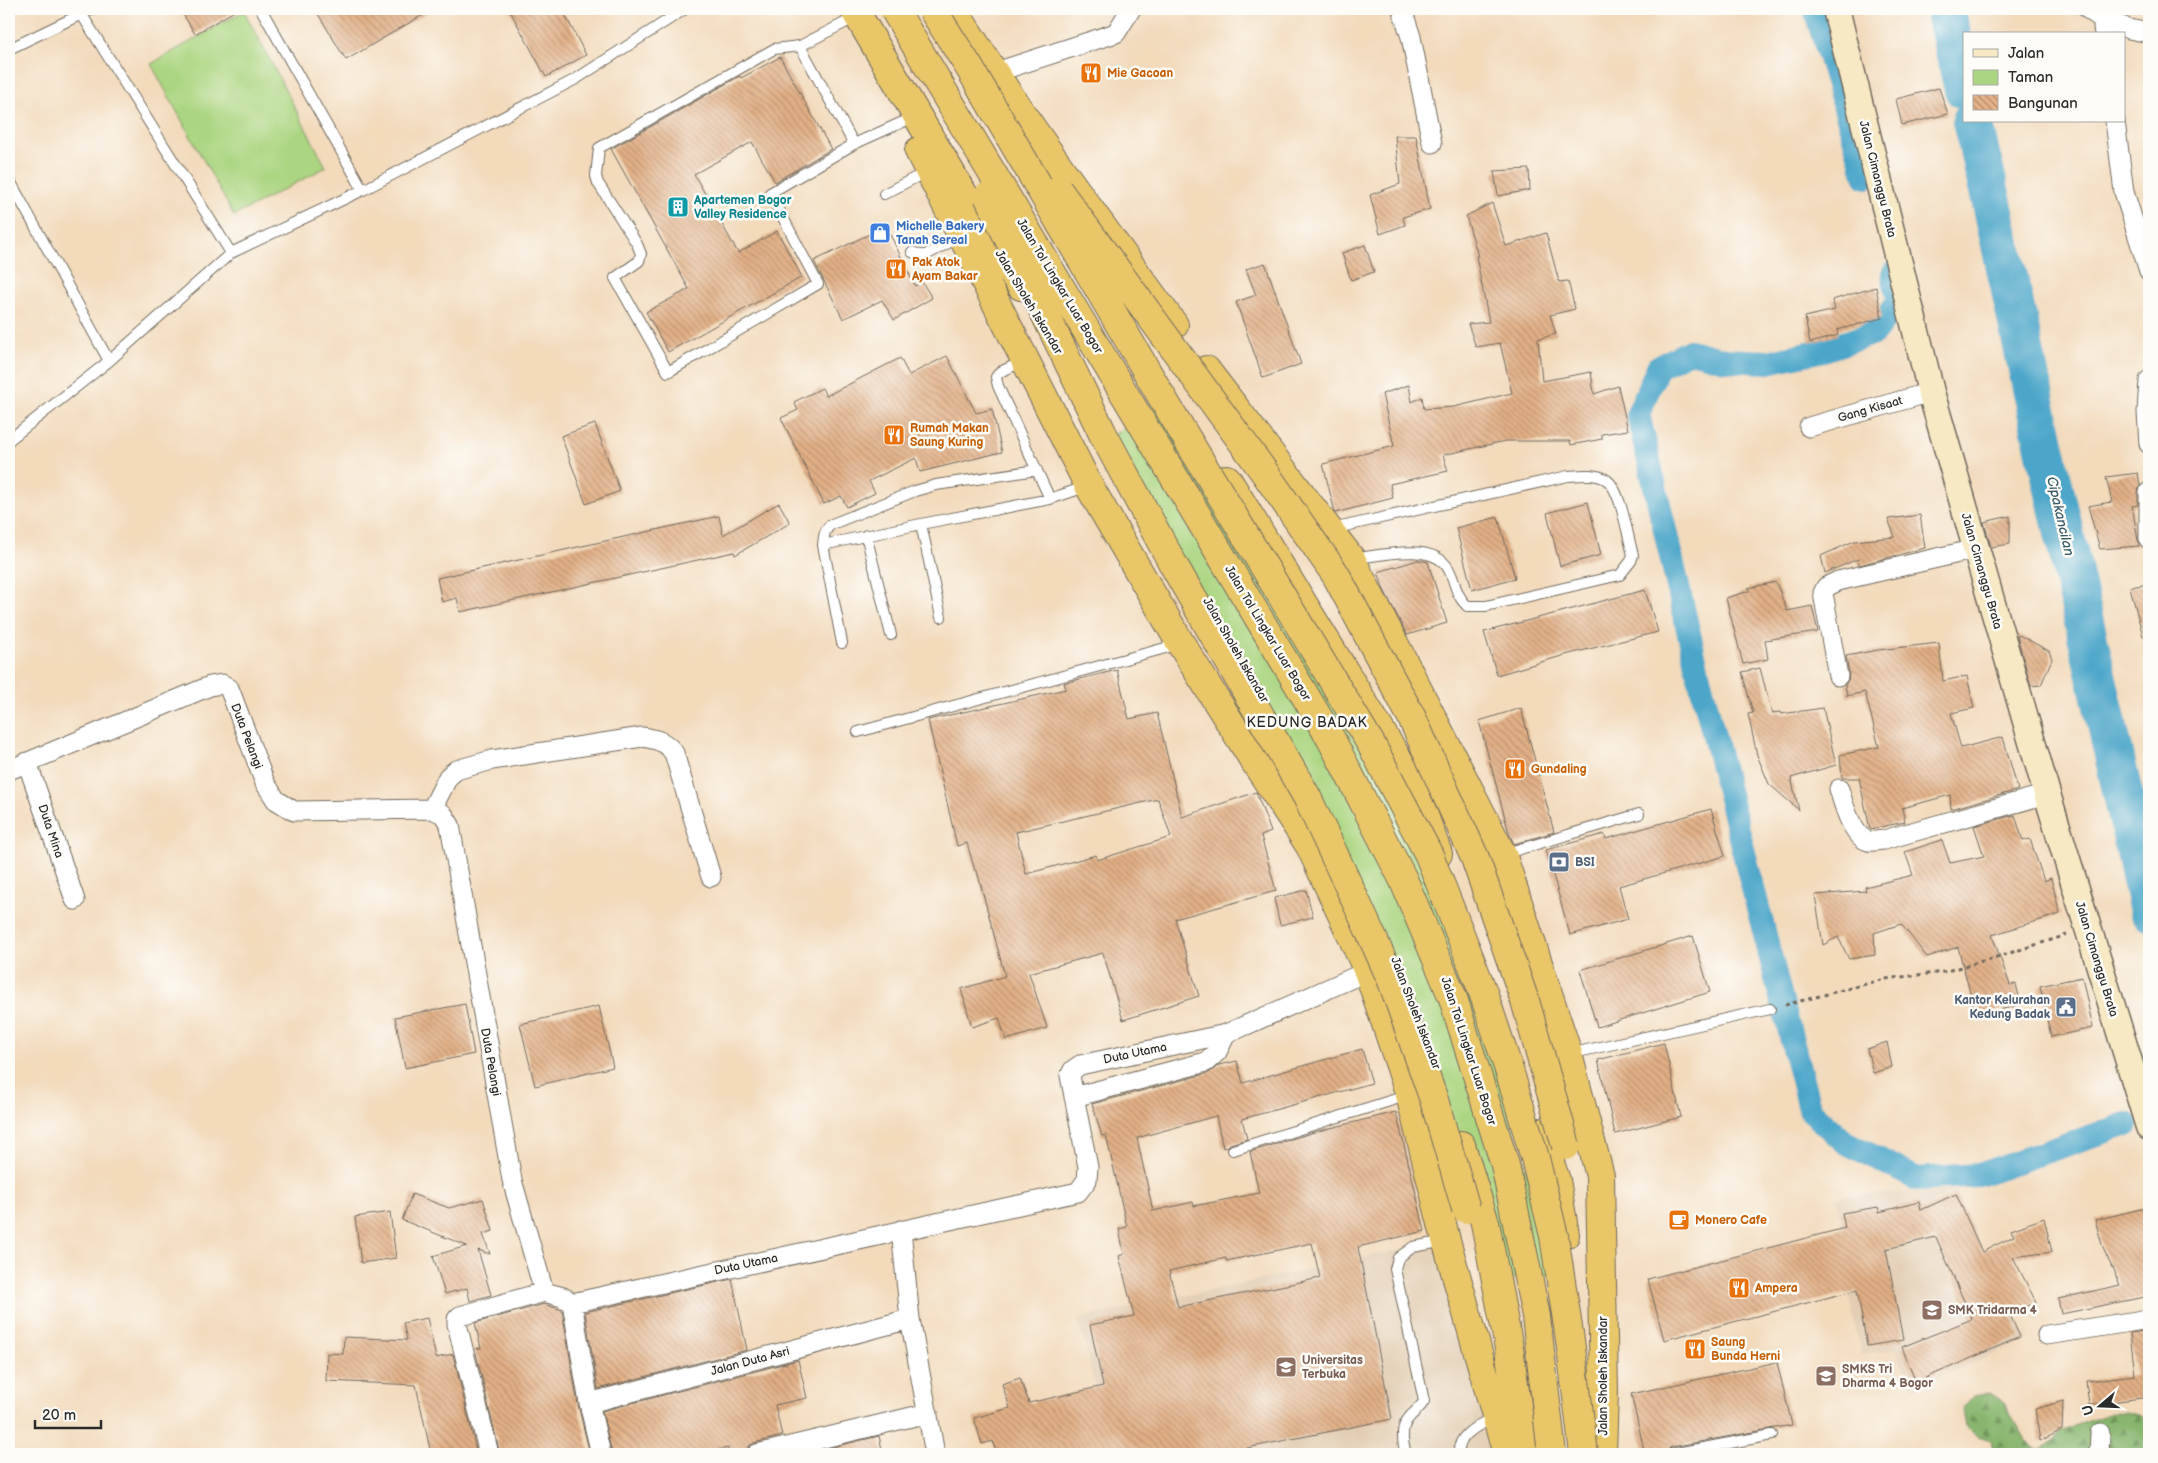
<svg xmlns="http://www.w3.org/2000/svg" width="2158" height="1463" font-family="'Balsamiq Sans',sans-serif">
<defs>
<pattern id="forest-firs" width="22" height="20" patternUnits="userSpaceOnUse" patternTransform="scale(1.25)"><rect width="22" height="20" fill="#88b66e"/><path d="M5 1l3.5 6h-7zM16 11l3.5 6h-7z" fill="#6f945b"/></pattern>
<pattern id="building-back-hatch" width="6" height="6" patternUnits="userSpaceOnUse" patternTransform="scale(1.25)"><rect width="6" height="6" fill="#e2b086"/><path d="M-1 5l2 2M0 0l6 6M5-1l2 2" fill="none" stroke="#b78f6e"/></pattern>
</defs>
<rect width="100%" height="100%" fill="#fdfcf7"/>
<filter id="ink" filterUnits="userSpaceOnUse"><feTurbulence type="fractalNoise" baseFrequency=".02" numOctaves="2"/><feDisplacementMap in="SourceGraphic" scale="10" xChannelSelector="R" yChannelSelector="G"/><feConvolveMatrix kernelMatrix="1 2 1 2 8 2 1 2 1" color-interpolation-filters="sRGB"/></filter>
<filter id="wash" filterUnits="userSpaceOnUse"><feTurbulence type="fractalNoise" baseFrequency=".0096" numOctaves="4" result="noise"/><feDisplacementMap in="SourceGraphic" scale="20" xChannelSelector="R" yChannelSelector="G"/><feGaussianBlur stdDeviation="1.12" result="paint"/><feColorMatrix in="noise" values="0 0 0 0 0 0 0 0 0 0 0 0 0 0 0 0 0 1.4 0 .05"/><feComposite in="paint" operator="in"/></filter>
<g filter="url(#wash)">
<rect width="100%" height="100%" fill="#f2dabb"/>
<!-- built -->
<path fill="#e2cdb2" d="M1955,1189L1994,1274L2028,1340L1913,1388L1895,1349L1861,1355L1846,1280L1837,1197Z
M1446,1240L1507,1454H1112L1078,1319Z"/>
<!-- green -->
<path fill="#abd580" stroke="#6b8056" d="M244,11L326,167L234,216L151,64Z
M1163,399L1429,855L1559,1274L1496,1280L1429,1046L1112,436Z"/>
<!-- forest -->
<path fill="url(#forest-firs)" stroke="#5a704c" d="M1989,1393L2004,1403L2026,1441L2039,1450L2053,1442L2062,1430L2108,1414L2125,1412L2142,1416L2149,1424V1454H1994L1991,1440L1977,1436L1965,1426L1962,1409L1973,1396Z"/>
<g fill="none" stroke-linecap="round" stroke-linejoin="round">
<!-- canal -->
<path stroke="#4ca6c9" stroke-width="24" d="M1815,9L1866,177
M1893,274L1899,301L1874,333L1823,350L1768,362L1725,360L1690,351L1658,367L1638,414L1699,677L1810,1111L1845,1142L1917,1179L1978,1175L2127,1124"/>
<!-- river -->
<path stroke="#4ca6c9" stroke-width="40" d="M1945,9L1964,89
M1972,121L1992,203L2050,471L2149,910"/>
</g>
<g id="blocks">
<!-- building -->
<path fill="url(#building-back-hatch)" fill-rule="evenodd" d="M180,9H238L195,34Z
M315,9H433L346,60Z
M509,9H562L586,55L546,77Z
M780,57L831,149L775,182L752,142L694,174L738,253L777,231L802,277L668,352L646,312L689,289L611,149L740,76L741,78Z
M1939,88L1948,114L1902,125L1896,99Z
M1395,136H1416L1430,209L1403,217L1405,225L1380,234L1370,195L1400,184Z
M1529,169L1530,190L1498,196L1494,171Z
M1492,203L1506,246L1546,233L1559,282L1568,281L1575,309L1550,315L1556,334L1538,339L1542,381L1591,372L1594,394L1618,386L1628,430L1602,434V439L1571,445L1570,441H1505L1443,455L1448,471L1390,484L1393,498L1335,513L1323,464L1394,446L1382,394L1409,385L1412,402L1422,397L1424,409L1454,407L1512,393L1500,343L1476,347L1468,324L1489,322L1476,256H1478L1466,216Z
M886,226L915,286L922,282L932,298L894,320L882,300L843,319L814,261Z
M1365,245L1374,272L1351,280L1342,253Z
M1265,263L1301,364L1263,378L1236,302L1256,295L1246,269Z
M1876,287L1882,318L1837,330L1838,335L1810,343L1805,317L1835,310L1832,300Z
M947,356L976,413L992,409L1002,452L920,472L916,458L869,481L875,493L847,507L841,496L824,504L781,418L798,410L794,402L822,388L826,396L900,358L909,375Z
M595,424L620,491L586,504L561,436Z
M2138,473L2140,485L2138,492V505L2132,506L2139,546L2100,549L2088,506L2112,502L2106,477Z
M1588,502L1601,555L1560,566L1547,513Z
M779,503L790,523L735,555L734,552L460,612L457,598L442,602L437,578L719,516L723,535Z
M1920,515L1925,548L1859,565L1858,559L1825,573L1821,556L1854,541L1895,537L1888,519Z
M2010,516V544L1991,547L1984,522Z
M1498,517L1515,578L1472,590L1456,528Z
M1418,560L1428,562L1447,623L1407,635L1383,588L1378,572Z
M1776,582L1787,611L1812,606L1818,632L1765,640L1768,659L1743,664L1726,598L1749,591L1748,588Z
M2149,584V636H2143L2130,587Z
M1645,590L1658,632L1565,655L1497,675L1484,632Z
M2019,635L2049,651L2052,659L2041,685L2031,686L2017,636Z
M1939,643L1943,681L1967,676L1974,708L1951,713L1961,748L2003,737L2018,790L1951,809L1950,795L1902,808L1905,822L1870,829L1859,778H1842L1840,755L1879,747L1865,692L1847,696L1845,685L1848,680L1849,674L1846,656L1878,650Z
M1760,668L1772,713L1780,712L1781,714L1823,708L1836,765L1791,778L1799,810L1769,784L1757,755L1748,714L1753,713L1742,672Z
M1117,670L1129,719L1157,713L1182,817L1256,792L1271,832L1261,836L1276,891L1175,919L1199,996L1123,1020L1103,953L1029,973L1047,1028L1006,1040L999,1018L972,1027L961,989L1005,976L977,871H975L967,843L957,846L928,720L1066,689L1064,683ZM1158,799L1171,837L1097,860L1096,855L1026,874L1016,832Z
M1521,708L1554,832L1514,844L1509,833L1479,721Z
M1711,809L1725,856L1619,886L1628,919L1570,935L1546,850L1604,834L1606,839Z
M2015,815L2023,841L2030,839L2044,881L2051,878L2060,914L1992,935L2010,985L2016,984L2021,1005L1976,1015L1958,947L1927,957L1901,924L1874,933L1875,955L1849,959L1838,937L1823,945L1815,895L1866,891L1865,887L1913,875L1905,852L1942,840L1950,863L1984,856L1974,826Z
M1306,890L1313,917L1280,925L1274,898Z
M1693,936L1710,992L1597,1027L1580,970Z
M2082,977L2093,1028L2051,1037L2040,986Z
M465,1004L474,1054L405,1068L395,1017Z
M599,1006L613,1067L535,1086L520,1024Z
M1887,1042L1892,1067L1873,1073L1867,1049Z
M1664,1043L1681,1117L1615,1134L1598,1060Z
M1362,1049L1372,1083L1242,1119L1247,1139L1230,1144L1227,1147L1223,1148L1216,1116L1137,1138L1153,1211L1193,1202L1194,1206L1259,1193L1250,1152L1314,1132L1396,1112L1425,1231L1358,1247L1392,1419L1217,1454H996L993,1441L982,1444L974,1418L1010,1408L1002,1384L1020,1378L1029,1403L1103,1386L1090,1325L1134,1316L1119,1256L1124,1254L1119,1229L1127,1227L1106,1135L1102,1136L1092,1104L1209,1073L1219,1065L1237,1061L1243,1083ZM1312,1243L1320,1278L1178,1307L1169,1271L1226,1258V1261Z
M412,1194L449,1208L483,1199L493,1231L483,1234L490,1254L478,1250L491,1295L470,1301L467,1288L445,1294L433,1256L467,1246L402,1220Z
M1956,1194L1982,1252L2014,1236L2011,1230L2044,1218L2052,1252L2013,1257L2036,1302L2010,1315L2020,1337L1916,1382L1902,1347L1972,1319L1936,1237L1886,1249L1903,1340L1867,1346L1857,1290L1664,1340L1648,1279L1845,1228L1842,1213L1878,1207L1879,1212L1919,1202L1921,1210Z
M2149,1207V1296L2061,1314L2058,1299L2120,1285L2103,1248L2095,1220Z
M390,1212L396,1258L361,1263L355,1217Z
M732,1279L747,1350L598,1389L585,1312Z
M544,1304L562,1310L578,1405L590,1454H500L475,1349L481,1348L475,1323Z
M427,1318L436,1358L453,1354L477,1454H447V1450L431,1454L416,1385L326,1381L327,1353L343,1354L344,1337L407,1340L403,1323Z
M2149,1330V1397L2089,1405L2086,1381L2135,1375L2130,1333Z
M798,1360L807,1398L775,1405L782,1436L754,1443L749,1446L746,1454H729L728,1448L699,1454H612L602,1411Z
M1777,1362L1792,1425L1671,1447L1665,1453L1660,1454H1645L1631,1394Z
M2063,1401L2062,1430L2040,1441L2035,1409Z
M879,1436L883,1454H825L824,1449Z"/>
</g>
</g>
<g filter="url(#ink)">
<use href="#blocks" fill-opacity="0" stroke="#71685d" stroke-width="1"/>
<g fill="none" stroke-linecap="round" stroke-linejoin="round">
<!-- lane casing -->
<g stroke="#71685d" stroke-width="12">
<path id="lane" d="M261,9L363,190
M82,15L231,253
M858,16L800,46L774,49L599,148L596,176L598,183L637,244L641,254L639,261L615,278L668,372L818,284L770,193L854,144L905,121
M800,46L854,144
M9,49L92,9
M9,179L109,361
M884,194L928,171
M912,252L924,256L961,236
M1024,361L1000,372L996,377L998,386L1050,499
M9,440L109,361L231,253L363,190L576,79L685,9
M921,524L941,617
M1332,529L1568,476C1581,475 1596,473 1607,480C1621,490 1628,538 1633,555L1631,561L1620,575L1486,606H1467C1454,593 1456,582 1448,568C1432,541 1378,556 1352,559
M866,535L891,635
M823,545C824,536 824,529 832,524L915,491L936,485L1037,470
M842,643L823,545L921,524L1050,499L1088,486
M858,732L1180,644
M1503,854L1639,814
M1569,1054L1770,1009
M1233,1150L1409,1095
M1406,1454C1403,1444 1400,1429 1408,1419C1413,1412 1420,1409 1424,1401L1395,1269L1398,1258L1413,1247L1445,1241
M1459,1454C1457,1434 1480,1425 1495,1416
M1672,1454L1772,1435"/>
</g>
<!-- street casing -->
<g stroke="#71685d" stroke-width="21">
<path id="street" d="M1402,9L1411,37L1432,143
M2088,9L2102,19L2104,34
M2102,19L2129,29L2149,33
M993,73L1116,33L1131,9
M2115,121L2124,192L2149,271
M2149,380L2147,412L2149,444
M1809,427L1931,392
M2149,492V539
M1838,676L1823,593L1826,587L1838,581L1976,549
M27,762L75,900
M9,770L210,686L222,684L229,688L265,783L276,800L294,811L432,809L443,814L450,825L512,1180L544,1292
M1839,789C1843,803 1852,836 1868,841C1872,842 1880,840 1884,840L2047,794
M432,809L448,777L456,770L492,760L642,737C656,739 665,741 674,753L711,877
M1074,1097L1206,1062L1217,1052L1226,1034
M901,1230L910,1319L935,1454
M572,1303L589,1403L601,1454
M2047,1335L2149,1319
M589,1403L910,1319
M489,1454L457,1324V1319L460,1316L544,1292L563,1297L572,1303L1078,1192L1087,1180L1088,1167L1070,1076L1073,1070L1080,1065L1226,1034L1368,971
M757,1454L928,1413
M2099,1454L2100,1433"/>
</g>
<!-- secondary casing -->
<g stroke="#71685d" stroke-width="29">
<path id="secondary" d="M1836,9L1931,392L2047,794L2149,1127"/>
</g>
<!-- highway casing -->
<g stroke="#71685d" stroke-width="30">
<path id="highway" d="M854,9L984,229L1021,286
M953,9C1021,118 1098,221 1174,325
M919,151L1089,486L1181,644L1253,759L1310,846L1368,971L1410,1095L1446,1240L1507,1454
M1206,370L1351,559L1502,854L1568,1054L1600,1176L1604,1391L1602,1454
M1227,479L1412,782L1438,854
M1539,1132L1556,1180L1565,1235
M1461,1145L1485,1223L1509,1348L1524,1454"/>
</g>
<!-- path -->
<path stroke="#71685d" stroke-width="3" stroke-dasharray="4 4" stroke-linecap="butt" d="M1785,1005L1885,979L1943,972L1997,957L2067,935"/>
<!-- lane -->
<use href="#lane" stroke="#fff" stroke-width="10"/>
<!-- street -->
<use href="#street" stroke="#fff" stroke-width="19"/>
<!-- secondary -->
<use href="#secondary" stroke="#f6e9c3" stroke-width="26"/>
<!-- highway -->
<use href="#highway" stroke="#e9c769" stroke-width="28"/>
<!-- highway-bridge casing -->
<g stroke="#71685d" stroke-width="30" stroke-linecap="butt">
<path id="highway-bridge" d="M894,9L1331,739L1403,879L1453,998L1505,1165L1536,1316L1552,1454
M932,9L969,67L1163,399L1371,744L1429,855L1483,992L1509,1070L1535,1158L1554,1236L1570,1340L1584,1454
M1058,190L1265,473L1336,575L1412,718L1475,858L1526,1004L1566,1146
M988,196L1103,434L1173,564L1307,797L1360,910L1392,981L1434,1100L1466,1209"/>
</g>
<!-- highway-bridge -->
<use href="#highway-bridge" stroke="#e9c769" stroke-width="28"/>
</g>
</g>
<!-- icons -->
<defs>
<g id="restaurant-square" transform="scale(1.125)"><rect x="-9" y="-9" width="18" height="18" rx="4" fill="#e8710a" stroke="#fdfcf7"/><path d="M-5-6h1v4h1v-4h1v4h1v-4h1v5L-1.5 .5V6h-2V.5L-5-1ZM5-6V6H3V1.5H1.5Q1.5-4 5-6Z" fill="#fff"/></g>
<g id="building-square" transform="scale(1.125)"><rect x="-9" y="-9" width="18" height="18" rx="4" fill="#0f9aa8" stroke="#fdfcf7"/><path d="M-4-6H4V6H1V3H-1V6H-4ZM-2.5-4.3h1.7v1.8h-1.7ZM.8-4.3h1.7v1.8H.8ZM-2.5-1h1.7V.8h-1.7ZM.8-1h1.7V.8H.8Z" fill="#fff"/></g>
<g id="shop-square" transform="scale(1.125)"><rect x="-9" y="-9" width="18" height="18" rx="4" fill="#3f7fe0" stroke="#fdfcf7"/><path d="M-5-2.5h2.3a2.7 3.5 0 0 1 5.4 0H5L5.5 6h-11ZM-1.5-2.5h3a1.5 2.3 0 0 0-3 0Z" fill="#fff"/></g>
<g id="bank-square" transform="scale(1.125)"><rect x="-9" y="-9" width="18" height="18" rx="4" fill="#5c6f8a" stroke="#fdfcf7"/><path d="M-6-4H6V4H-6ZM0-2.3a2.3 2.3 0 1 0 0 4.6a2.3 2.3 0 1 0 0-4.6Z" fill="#fff"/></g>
<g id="civic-square" transform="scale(1.125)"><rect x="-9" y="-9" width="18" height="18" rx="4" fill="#5c6f8a" stroke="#fdfcf7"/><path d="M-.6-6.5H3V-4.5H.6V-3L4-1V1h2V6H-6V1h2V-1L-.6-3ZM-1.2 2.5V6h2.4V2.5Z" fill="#fff"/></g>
<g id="cafe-square" transform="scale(1.125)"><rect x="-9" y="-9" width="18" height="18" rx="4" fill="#e8710a" stroke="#fdfcf7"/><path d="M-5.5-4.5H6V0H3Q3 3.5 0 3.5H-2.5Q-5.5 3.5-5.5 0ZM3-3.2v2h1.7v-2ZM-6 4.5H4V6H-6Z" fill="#fff"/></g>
<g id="school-square" transform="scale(1.125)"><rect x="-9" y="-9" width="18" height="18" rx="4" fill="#8d6e63" stroke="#fdfcf7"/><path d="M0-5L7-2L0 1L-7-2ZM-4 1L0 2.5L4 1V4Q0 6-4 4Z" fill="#fff"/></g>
<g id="university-square" transform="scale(1.125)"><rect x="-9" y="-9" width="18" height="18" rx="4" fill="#8d6e63" stroke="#fdfcf7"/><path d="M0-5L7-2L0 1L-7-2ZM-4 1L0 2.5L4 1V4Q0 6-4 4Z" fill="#fff"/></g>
</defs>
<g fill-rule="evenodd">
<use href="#restaurant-square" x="1091" y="73"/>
<use href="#building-square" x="678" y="207"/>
<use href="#shop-square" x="880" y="233"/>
<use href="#restaurant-square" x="896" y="269"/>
<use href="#restaurant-square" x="894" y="435"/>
<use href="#restaurant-square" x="1515" y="769"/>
<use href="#bank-square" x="1559" y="862"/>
<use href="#civic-square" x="2066" y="1007"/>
<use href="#cafe-square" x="1679" y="1220"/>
<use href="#restaurant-square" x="1739" y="1288"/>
<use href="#school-square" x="1932" y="1310"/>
<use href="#restaurant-square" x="1695" y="1349"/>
<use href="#university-square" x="1286" y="1367"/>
<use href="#school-square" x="1826" y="1376"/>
</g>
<g text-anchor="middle" stroke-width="5" stroke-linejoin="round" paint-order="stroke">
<!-- food labels -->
<g font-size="12" font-weight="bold" fill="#c56008" stroke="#fdfcf7" text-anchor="start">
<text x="1107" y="77">Mie Gacoan</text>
<text x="912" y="266">Pak Atok<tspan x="912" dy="14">Ayam Bakar</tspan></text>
<text x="910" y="432">Rumah Makan<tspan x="910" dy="14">Saung Kuring</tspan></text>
<text x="1531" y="773">Gundaling</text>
<text x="1695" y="1224">Monero Cafe</text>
<text x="1755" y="1292">Ampera</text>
<text x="1711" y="1346">Saung<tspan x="1711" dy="14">Bunda Herni</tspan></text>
</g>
<!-- street labels -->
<g font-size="12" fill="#2b2b2b" stroke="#fdfcf7">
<text transform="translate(1878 179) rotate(76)" y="4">Jalan Cimanggu Brata</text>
<text transform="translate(1060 286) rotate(59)" y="4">Jalan Tol Lingkar Luar Bogor</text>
<text transform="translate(1029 302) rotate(59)" y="4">Jalan Sholeh Iskandar</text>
<text transform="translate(1870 409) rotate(-16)" y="4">Gang Kisaat</text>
<text transform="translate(1982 571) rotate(74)" y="4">Jalan Cimanggu Brata</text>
<text transform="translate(1268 633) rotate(59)" y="4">Jalan Tol Lingkar Luar Bogor</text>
<text transform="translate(1236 650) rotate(60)" y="4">Jalan Sholeh Iskandar</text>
<text transform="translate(247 736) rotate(69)" y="4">Duta Pelangi</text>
<text transform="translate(51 831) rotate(71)" y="4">Duta Mina</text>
<text transform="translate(2097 959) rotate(73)" y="4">Jalan Cimanggu Brata</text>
<text transform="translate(1416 1013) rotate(69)" y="4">Jalan Sholeh Iskandar</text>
<text transform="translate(1469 1051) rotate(72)" y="4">Jalan Tol Lingkar Luar Bogor</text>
<text transform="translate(1135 1053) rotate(-12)" y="4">Duta Utama</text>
<text transform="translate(491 1062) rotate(80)" y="4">Duta Pelangi</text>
<text transform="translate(746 1264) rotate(-12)" y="4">Duta Utama</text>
<text transform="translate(750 1361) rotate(-15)" y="4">Jalan Duta Asri</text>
<text transform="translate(1603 1376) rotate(-90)" y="4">Jalan Sholeh Iskandar</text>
</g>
<!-- culture labels -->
<g font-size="12" font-weight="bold" fill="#0d838f" stroke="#fdfcf7" text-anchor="start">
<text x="694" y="204">Apartemen Bogor<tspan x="694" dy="14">Valley Residence</tspan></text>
</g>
<!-- shop labels -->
<g font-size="12" font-weight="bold" fill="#366cbe" stroke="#fdfcf7" text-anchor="start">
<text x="896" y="230">Michelle Bakery<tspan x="896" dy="14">Tanah Sereal</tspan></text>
</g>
<!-- service labels -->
<g font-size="12" font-weight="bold" fill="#4e5e75" stroke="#fdfcf7" text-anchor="start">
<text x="1575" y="866">BSI</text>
<text x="2050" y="1004" text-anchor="end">Kantor Kelurahan<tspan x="2050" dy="14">Kedung Badak</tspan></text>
</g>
<!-- education labels -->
<g font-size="12" font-weight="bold" fill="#785e54" stroke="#fdfcf7" text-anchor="start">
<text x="1948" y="1314">SMK Tridarma 4</text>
<text x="1302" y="1364">Universitas<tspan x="1302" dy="14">Terbuka</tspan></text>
<text x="1842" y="1373">SMKS Tri<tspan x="1842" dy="14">Dharma 4 Bogor</tspan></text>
</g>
<!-- water labels -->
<g font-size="14" font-style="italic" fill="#385c6a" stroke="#fdfcf7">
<text transform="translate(2061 516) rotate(77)" y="5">Cipakancilan</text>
</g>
<!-- neighbourhood labels -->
<g font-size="14" letter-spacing="1" fill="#2b2b2b" stroke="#fdfcf7">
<text x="1307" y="727">KEDUNG BADAK</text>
</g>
</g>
<!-- margin -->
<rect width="2158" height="1463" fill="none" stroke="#fdfcf7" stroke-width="30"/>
<!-- legend -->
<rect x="1963" y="32" width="162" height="90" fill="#fdfcf7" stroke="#a9a8a5"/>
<rect x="1973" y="49" width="25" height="8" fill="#f6e9c3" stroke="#a9a8a5"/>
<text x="2008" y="58" font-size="15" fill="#2b2b2b">Jalan</text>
<rect x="1973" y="70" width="25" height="15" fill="#abd580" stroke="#a9a8a5"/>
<text x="2008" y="82" font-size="15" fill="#2b2b2b">Taman</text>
<rect x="1973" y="95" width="25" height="15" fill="url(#building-back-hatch)" stroke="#a9a8a5"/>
<text x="2008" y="108" font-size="15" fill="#2b2b2b">Bangunan</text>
<!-- north arrow -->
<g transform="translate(2100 1406) rotate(251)" stroke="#fdfcf7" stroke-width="4" paint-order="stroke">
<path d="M0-4L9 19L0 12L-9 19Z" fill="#2b2b2b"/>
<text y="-8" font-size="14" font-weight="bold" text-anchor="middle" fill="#2b2b2b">U</text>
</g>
<!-- scale -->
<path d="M35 1420v8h66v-8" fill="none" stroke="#2b2b2b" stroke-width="2.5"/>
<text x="42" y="1420" font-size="15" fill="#2b2b2b" stroke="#fdfcf7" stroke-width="4" paint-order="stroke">20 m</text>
</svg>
